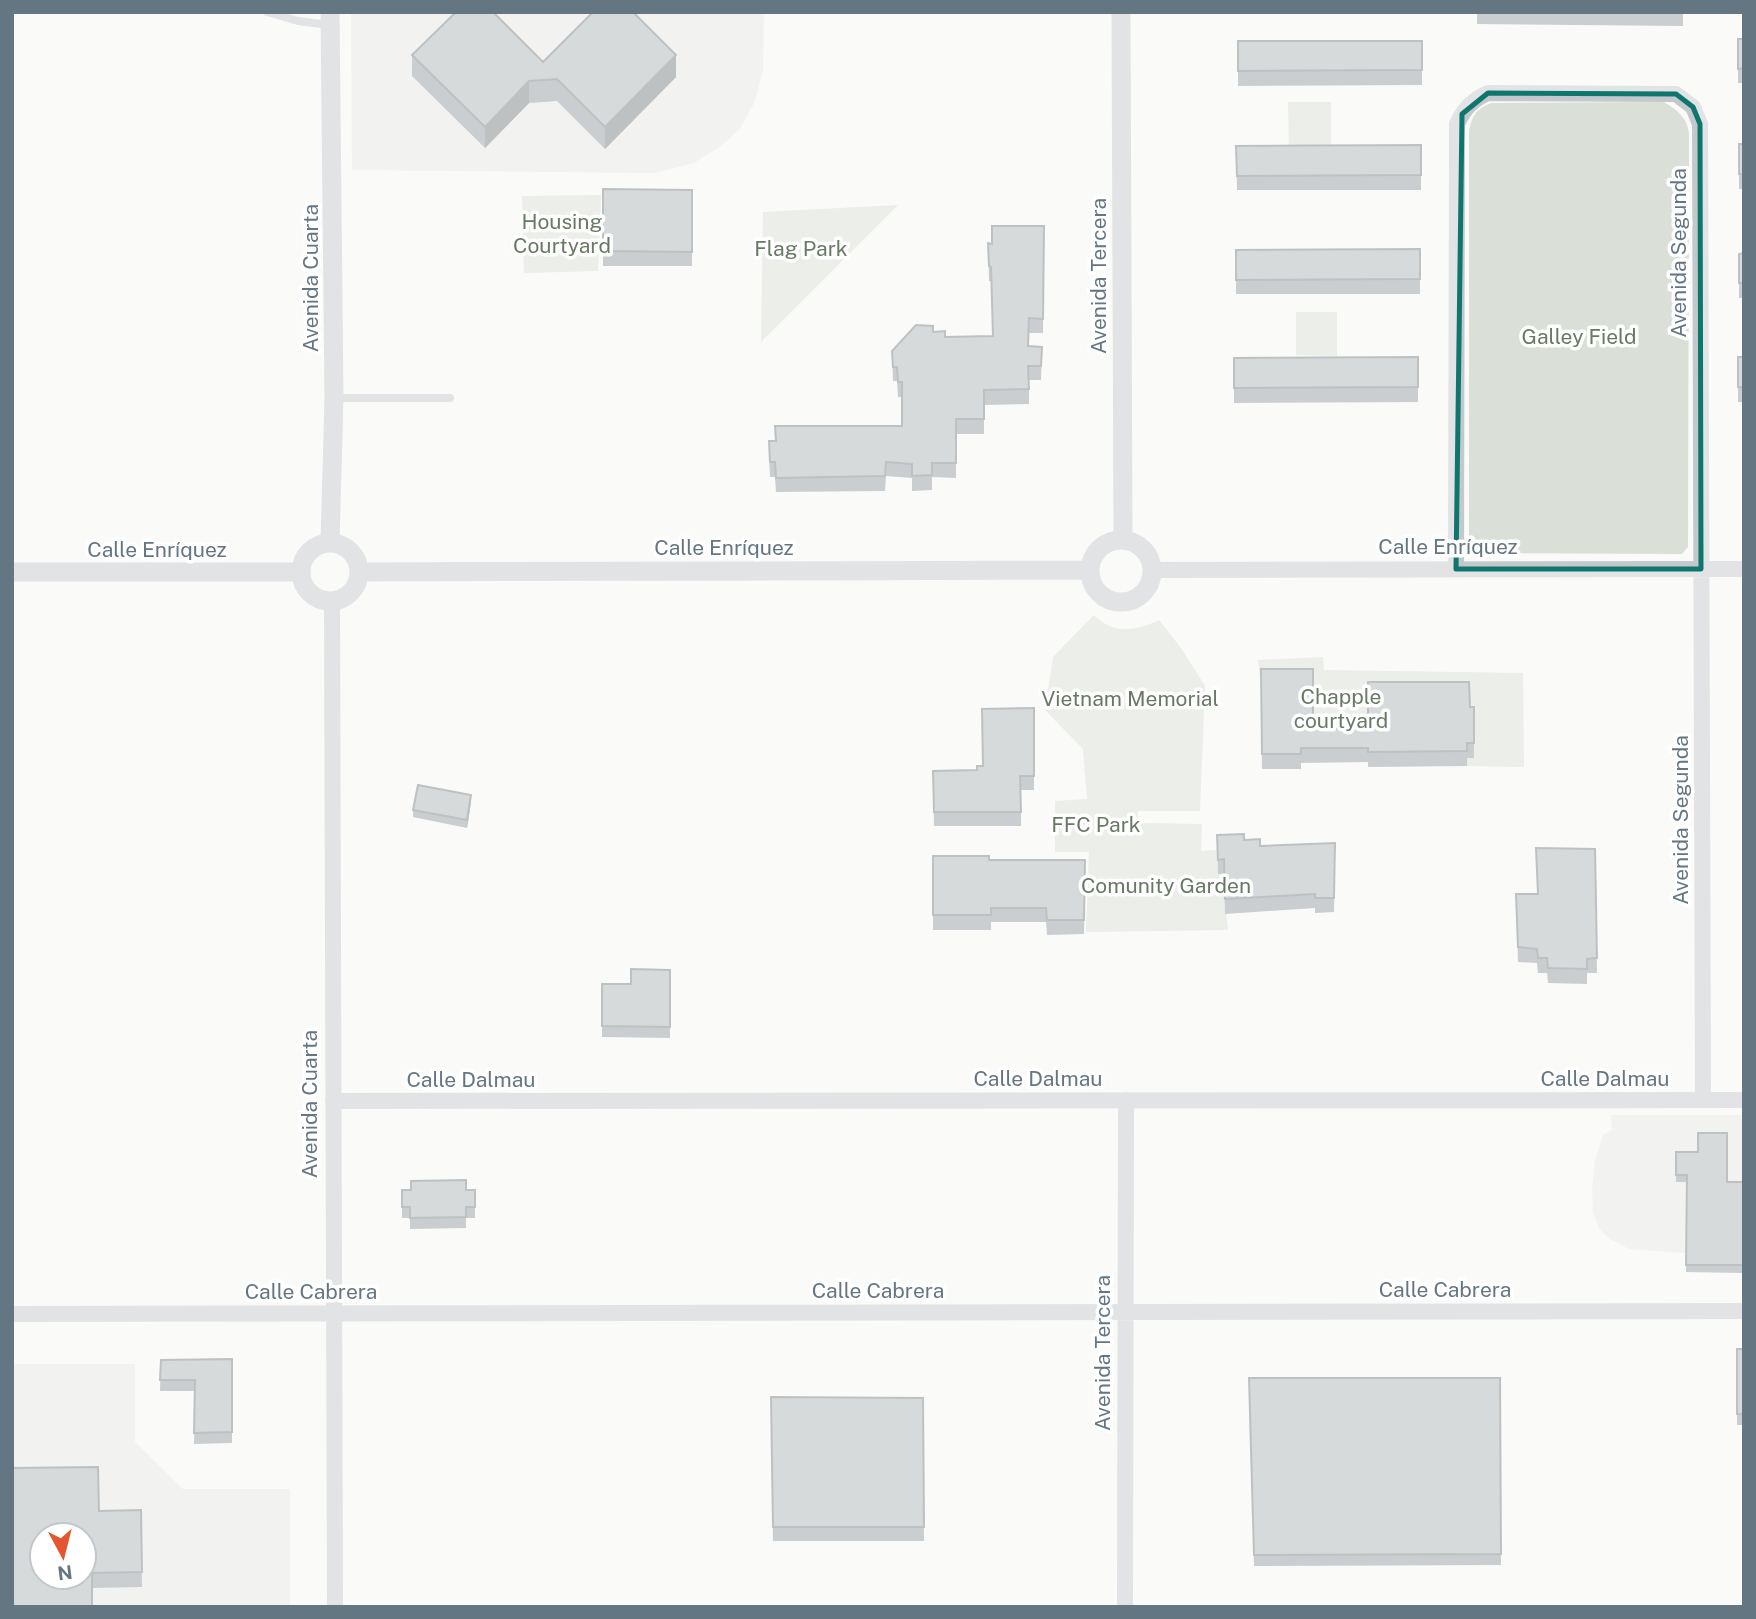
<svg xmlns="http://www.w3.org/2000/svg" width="1756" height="1619" font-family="'Public Sans',sans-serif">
<rect width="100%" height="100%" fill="#fafaf8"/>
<!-- built -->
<path fill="#e8e9e9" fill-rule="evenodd" d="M351,12H764L763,70L755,101L740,129L722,145L694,163L654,173L352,170Z
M1611,1115H1744V1273L1686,1272V1253L1629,1249L1610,1239L1600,1230L1593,1213L1592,1189L1595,1160L1603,1135L1612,1130Z
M12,1364H135V1442L183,1489H290V1607H12ZM42,1535H84V1577H42Z"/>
<!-- green -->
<path fill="#dadfd7" d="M1288,102H1331V146L1289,147Z
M1664,102C1677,110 1687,117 1689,133L1688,547L1682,554L1476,553L1469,542V131C1472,116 1476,109 1491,103Z
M601,195L598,271L524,273L522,196Z
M898,205L761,342L763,212Z
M1296,312H1337V356L1296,355Z
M1094,615C1113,635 1136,631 1159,620L1181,648L1205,686L1200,811H1138V823L1202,824L1201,851L1217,850L1218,874H1233L1224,892L1228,930L1086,932L1089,852H1055V801L1087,799L1083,749L1045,710L1053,657Z
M1323,657L1324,670L1523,673L1524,767L1467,766V758L1474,757L1368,697V743H1313V684H1261L1258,660Z"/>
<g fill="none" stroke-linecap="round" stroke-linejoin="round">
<!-- service -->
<path stroke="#c3c8cc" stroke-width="8" d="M267,12L298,21L329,25
M334,398H450"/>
<!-- minor -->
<path stroke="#c3c8cc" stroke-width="16" d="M1456,569L1457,124C1464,109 1472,100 1488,93L1676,94L1693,107L1700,124L1703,1100
M1153,570L1744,569
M332,600L335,1607
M333,1101L1744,1100
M12,1314L1744,1311
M1125,1607L1126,1100"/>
<!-- tertiary -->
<path stroke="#c3c8cc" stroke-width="19" d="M330,12L334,398L330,543
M1121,12L1123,539
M1090 571a31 31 0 1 1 62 0a31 31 0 1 1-62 0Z
M301 572a29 29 0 1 1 58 0a29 29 0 1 1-58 0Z
M12,572H301
M359,572L1090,570"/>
</g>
<!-- wall -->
<path fill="#929a9f" d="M1477,12H1683V26L1477,24Z
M1738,39H1744V83H1738Z
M1238,41H1422V85L1238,86Z
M412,55L543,62L676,77L605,149L557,101L529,103L485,148L412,76Z
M1739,144H1744V189H1739Z
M1421,145V190H1237L1236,146Z
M603,189L692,190V266H603Z
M1044,226L1043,333H1029L1028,346L1042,347L1041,380H1029V404L984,405V434H956V478L932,477V490L912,491V478L886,476L885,491L776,492L775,477H770L769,455L775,441L902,426V397H898L897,381H893L892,351L933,332L945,337L993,336L991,281H989L988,243L992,244Z
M1420,249V294H1236V250Z
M1744,253V298H1739V254Z
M1418,357V402L1234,403V358Z
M1738,357H1744V402H1738Z
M1261,669L1313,729L1368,728L1470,707H1474V758H1467V766L1368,767V762L1301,763V769H1262Z
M1034,708V790H1021V826H934L933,771L977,770L983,766Z
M471,802L467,828L413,817V810Z
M1217,835L1244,840L1260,846L1335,843L1334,912L1315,913V908L1225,914L1224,874H1218Z
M1595,849L1597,973H1587V984L1548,983L1547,973H1538L1537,963L1518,962L1516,894H1537Z
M933,856L989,860H1085L1084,934L1047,935L1046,922H991V930H933Z
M670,970V1038L602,1037V984H631Z
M1676,1152L1727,1182H1744V1273L1686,1272L1687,1182H1676Z
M402,1190H466L475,1207V1218H466V1228L410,1229V1218H402Z
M1737,1349H1744V1425H1737Z
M232,1359V1443L194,1444L195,1391H160L161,1360Z
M1249,1378H1500L1501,1565L1254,1566Z
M771,1397L923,1398L924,1541H773Z
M141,1510L142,1587L92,1588L12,1607Z"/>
<!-- shaded-wall -->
<path fill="#777d82" d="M676,55V77L605,149V127Z
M529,81V103L485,148V127Z
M471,795V802L467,828V820Z"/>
<!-- building -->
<path fill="#aab3b9" stroke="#777d82" stroke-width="2" fill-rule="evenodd" d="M456,12H493L543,62L593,12H633L676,55L605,127L557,79L529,81L485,127L412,55Z
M1738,39H1744V68L1738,69Z
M1238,41H1422V70L1238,71Z
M1739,144H1744V174H1739Z
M1421,145V175L1237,176L1236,146Z
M603,189L692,190V252L603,251Z
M992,226H1044L1043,319L1029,318L1028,346L1042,347L1041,366H1028L1029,389L984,390V419H956V463H932V475L912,476V464L886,462L885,476L776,478L775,462H770L769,441H776L775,426H902V382H898L897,367H893L892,351L916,325L933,326V332L945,331V337L993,336L991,267L989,266L988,243L992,244Z
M1420,249V279L1236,280V250Z
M1744,253V283H1739V254Z
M1418,357V387L1234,388V358Z
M1738,357H1744V387H1738Z
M1261,669H1313V729L1368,728V682H1469L1470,707H1474V743H1467V751L1368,752V748H1301V754H1262Z
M1034,708V776H1020L1021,812H934L933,771L977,770V766H983L982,709Z
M418,785L471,795L467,820L413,810Z
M1244,834V840L1260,839V846L1335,843L1334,898H1315V894L1225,899L1224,859L1218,860L1217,835Z
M1536,848L1595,849L1597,958L1587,959V969L1548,968L1547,958H1538L1537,949L1518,947L1516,894H1538Z
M933,856H989V860H1085L1084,920H1047L1046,908H991V915H933Z
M631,969L670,970V1027L602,1026V984H631Z
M1698,1133H1727V1182H1744V1265H1686L1687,1175H1676V1152H1698Z
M466,1180V1190H475V1207H466V1217L410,1218V1207H402V1190H411V1181Z
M1737,1349H1744V1414H1737Z
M232,1359V1432L194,1433L195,1380H160L161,1360Z
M1249,1378H1500L1501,1554L1254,1555Z
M771,1397L923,1398L924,1527H773Z
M98,1467L99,1511L141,1510L142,1572L92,1573V1607H12V1468ZM42,1535H84V1577H42Z"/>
<!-- marked area -->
<path d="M0 0H1756V1619H0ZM1488,93L1676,94L1693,107L1700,124L1701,569H1456L1462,114Z" fill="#fafaf8" fill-opacity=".55" fill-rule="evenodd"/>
<path fill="none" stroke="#0f766e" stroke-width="5" stroke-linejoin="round" d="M1488,93L1676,94L1693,107L1700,124L1701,569H1456L1462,114Z"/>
<g text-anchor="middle" stroke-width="7" stroke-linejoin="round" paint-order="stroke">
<!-- park labels -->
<g font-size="21" fill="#687a64" stroke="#fff">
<text x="562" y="229">Housing<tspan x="562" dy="24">Courtyard</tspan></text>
<text x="801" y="256">Flag Park</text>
<text x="1579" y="344">Galley Field</text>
<text x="1341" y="704">Chapple<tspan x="1341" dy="24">courtyard</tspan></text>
<text x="1130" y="706">Vietnam Memorial</text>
<text x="1096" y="832">FFC Park</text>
<text x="1166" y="893">Comunity Garden</text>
</g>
<!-- street labels -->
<g font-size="21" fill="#657683" stroke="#fff">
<text transform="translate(1679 253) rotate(-90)" y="7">Avenida Segunda</text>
<text transform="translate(1099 276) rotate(-90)" y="7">Avenida Tercera</text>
<text transform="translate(311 278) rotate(-90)" y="7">Avenida Cuarta</text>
<text x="1448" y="554">Calle Enríquez</text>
<text x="724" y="555">Calle Enríquez</text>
<text x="157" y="557">Calle Enríquez</text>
<text transform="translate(1681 820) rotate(-90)" y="7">Avenida Segunda</text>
<text x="1038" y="1086">Calle Dalmau</text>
<text x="1605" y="1086">Calle Dalmau</text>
<text x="471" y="1087">Calle Dalmau</text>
<text transform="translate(310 1104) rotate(-90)" y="7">Avenida Cuarta</text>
<text x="1445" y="1297">Calle Cabrera</text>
<text x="878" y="1298">Calle Cabrera</text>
<text x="311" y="1299">Calle Cabrera</text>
<text transform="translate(1103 1353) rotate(-90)" y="7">Avenida Tercera</text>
</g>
</g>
<!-- border -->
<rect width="1756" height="1619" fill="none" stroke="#657683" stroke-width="28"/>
<!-- north arrow -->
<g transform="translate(63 1556) rotate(173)"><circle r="33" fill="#ffffff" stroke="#c1c8cd" stroke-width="2"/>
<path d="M0-5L12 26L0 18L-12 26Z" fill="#e4572e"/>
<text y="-10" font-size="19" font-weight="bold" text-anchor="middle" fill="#657683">N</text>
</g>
</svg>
